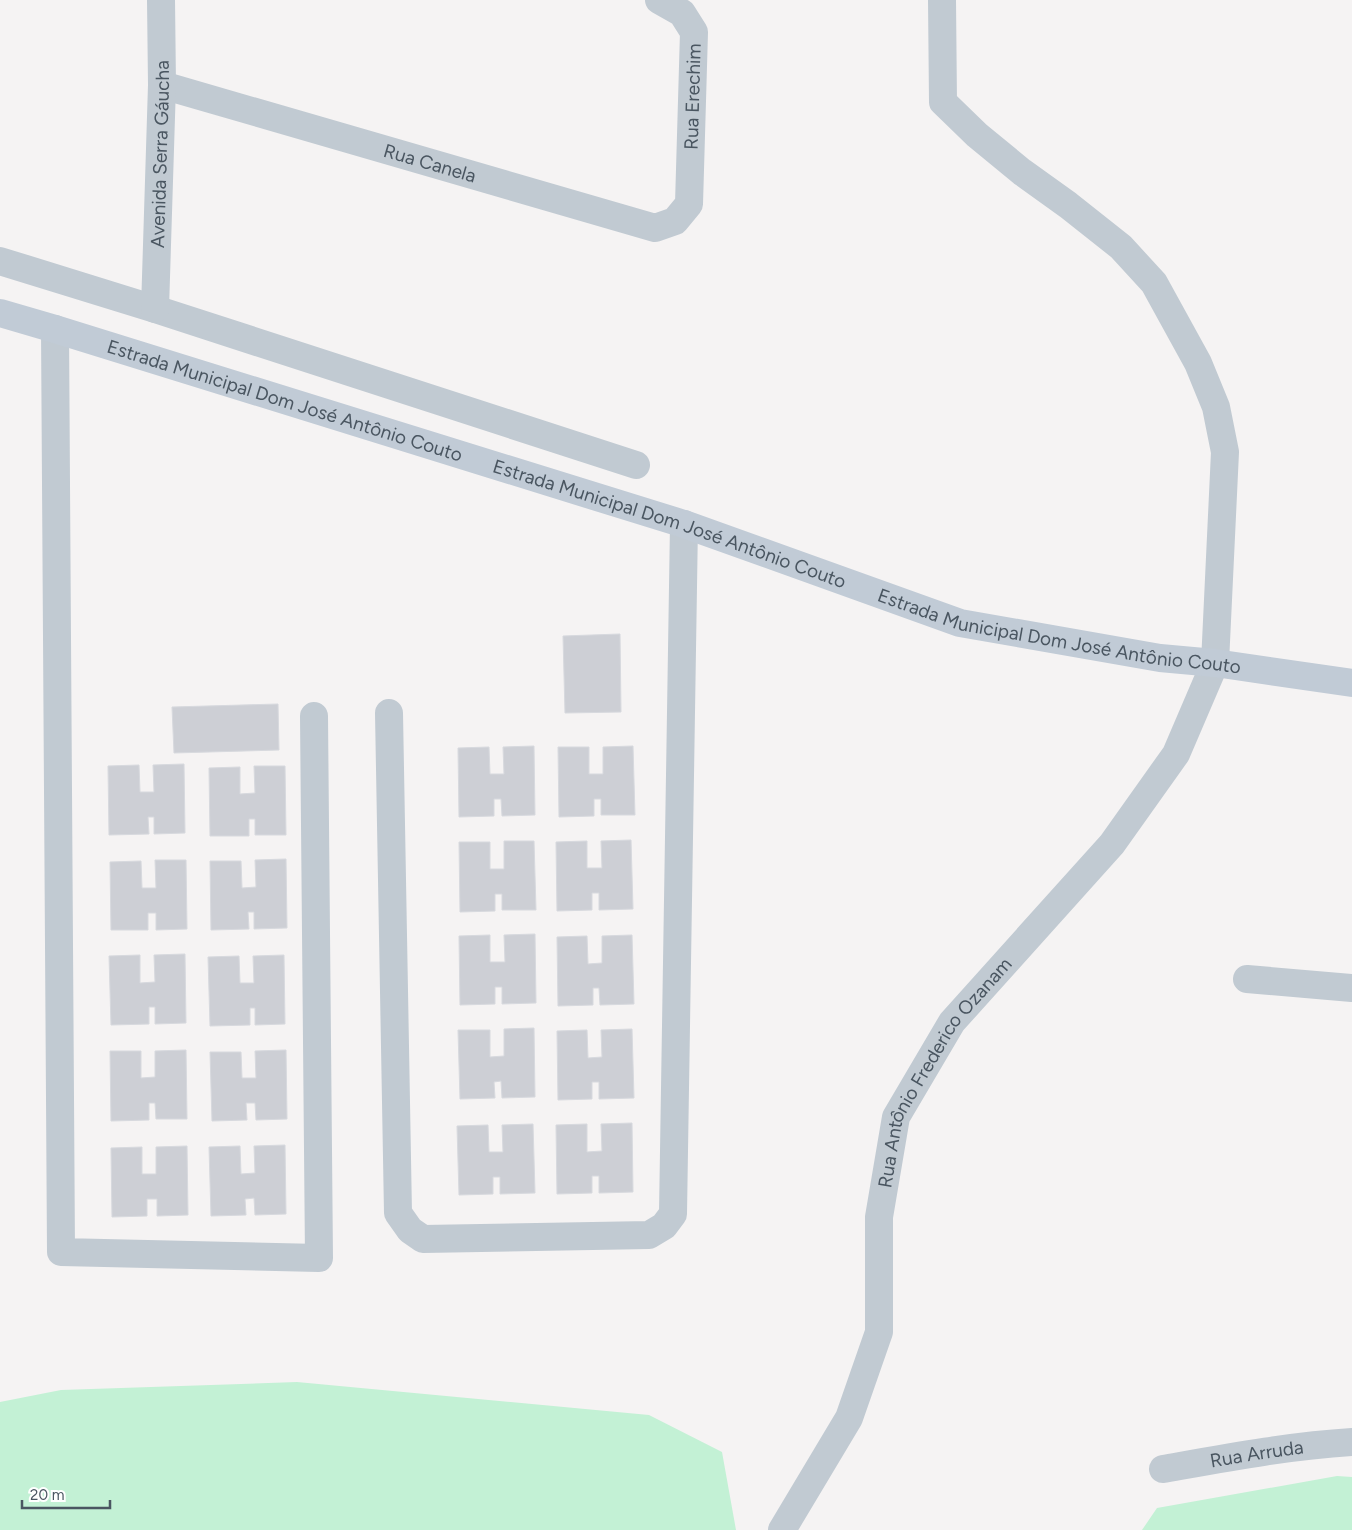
<svg xmlns="http://www.w3.org/2000/svg" width="1352" height="1530" font-family="Figtree,sans-serif">
<rect width="100%" height="100%" fill="#f5f3f3"/>
<!-- green -->
<path fill="#c3f1d5" d="M297,1382L649,1415L722,1452L736,1530H0V1402L61,1390Z
M1337,1476L1352,1477V1530H1142L1157,1508Z"/>
<!-- building -->
<path fill="#cdcfd5" stroke="#d7d9de" d="M620,634L621,712L565,713L563,636Z
M278,704L279,750L174,753L172,707Z
M534,746L535,815L502,816L501,799H494V816L459,817L458,748L489,747L490,774H504L503,747Z
M633,746L635,815H601V799H594V816L559,817L558,747H589V774H603V747Z
M184,764L185,833L154,834V817H148L149,834L109,835L108,766L139,765L140,792H154L153,765Z
M254,766H285L286,835H255V819H249V836H210L209,768L240,767V794L255,793Z
M631,840L633,909L599,910V893H592V910L557,911L556,842L587,841V868H602L601,841Z
M504,841H534L536,910H502V894H495V911L460,912L459,842H490V869H504Z
M286,859L287,928L254,929V912H248L249,929L211,930L210,861H241L242,888L256,887L255,860Z
M155,860H186L187,929L156,930V913H148V930H111L110,862L141,861L142,888H156Z
M535,934L536,1003L502,1004V987H495V1004L460,1005L459,936L490,935V962H505L504,935Z
M632,935L634,1004L600,1005L599,988H593V1005L558,1006L557,937L587,936L588,964L602,963V936Z
M185,954L186,1023L155,1024V1007H149V1024L111,1025L109,956L140,955V983L155,982L154,955Z
M284,955L285,1024L255,1025V1008H250V1025L210,1026L208,957L239,956L240,983H254L253,956Z
M534,1028L535,1097L502,1098L501,1081L494,1082L495,1098L460,1099L458,1030H490V1057L504,1056V1029Z
M632,1029L634,1098L599,1099V1082H592V1099L558,1100L557,1031L587,1030L588,1058L602,1057L601,1030Z
M186,1050L187,1119H156L155,1103H149V1120L111,1121L110,1051H141V1078L155,1077V1051Z
M286,1050L287,1119L256,1120L255,1103H246L247,1120L212,1121L210,1052H241L242,1078H256L255,1051Z
M632,1123L633,1192L599,1193V1176H592V1193L557,1194L556,1125L587,1124V1152L602,1151L601,1124Z
M533,1124L535,1193L500,1194V1177H493V1194L459,1195L457,1126L488,1125L489,1152H503L502,1125Z
M285,1145L286,1214L255,1215L254,1198L245,1199L246,1215L211,1216L209,1147L240,1146L241,1174L255,1173L254,1146Z
M187,1146L188,1215L157,1216V1199H147V1216L112,1217L111,1148L142,1147V1174H156V1147Z"/>
<g fill="none" stroke-linecap="round" stroke-linejoin="round">
<!-- street -->
<g stroke="#c1cad2" stroke-width="28">
<path id="s1" d="M162,85L655,228L675,221L689,204L694,32L682,13L659,0"/>
<path d="M0,261L155,309L636,465"/>
<path id="s2" d="M155,309L162,85L161,0"/>
<path d="M55,329L61,1252L319,1258L314,716"/>
<path d="M389,713L398,1213L410,1230L423,1239L649,1235L664,1226L673,1214L684,524"/>
<path d="M1247,979L1352,988"/>
<path id="s3" d="M1163,1469C1225,1458 1288,1446 1352,1442"/>
<path id="s4" d="M782,1530L849,1418L879,1332V1217L896,1117L952,1022L1112,844L1176,754L1215,663L1225,452L1216,407L1198,363L1154,283L1121,247L1068,205L1022,172L977,135L943,102L942,0"/>
</g>
<!-- secondary -->
<path stroke="#c1cbd6" stroke-width="28" id="s5" d="M0,313L55,329L684,524L960,623L1160,658L1215,663L1352,683"/>
</g>
<g text-anchor="middle" stroke-width="4.5" stroke-linejoin="round" paint-order="stroke">
<!-- street labels -->
<g font-size="19" fill="#4a5661" stroke="#fff">
<text dy="7" stroke="none"><textPath href="#s1" startOffset="664">Rua Erechim</textPath></text>
<text dy="7" stroke="none"><textPath href="#s2" startOffset="155">Avenida Serra Gáucha</textPath></text>
<text dy="7" stroke="none"><textPath href="#s1" startOffset="279">Rua Canela</textPath></text>
<text dy="7" stroke="none"><textPath href="#s5" startOffset="298">Estrada Municipal Dom José Antônio Couto</textPath></text>
<text dy="7" stroke="none"><textPath href="#s5" startOffset="702">Estrada Municipal Dom José Antônio Couto</textPath></text>
<text dy="7" stroke="none"><textPath href="#s5" startOffset="1108">Estrada Municipal Dom José Antônio Couto</textPath></text>
<text dy="7" stroke="none"><textPath href="#s4" startOffset="499">Rua Antônio Frederico Ozanam</textPath></text>
<text dy="7" stroke="none"><textPath href="#s3" startOffset="95">Rua Arruda</textPath></text>
</g>
</g>
<!-- scale -->
<path d="M22 1500v8h88v-8" fill="none" stroke="#4a5661" stroke-width="2.5"/>
<text x="30" y="1500" font-size="15" fill="#4a5661" stroke="#ffffff" stroke-width="4" paint-order="stroke">20 m</text>
</svg>
